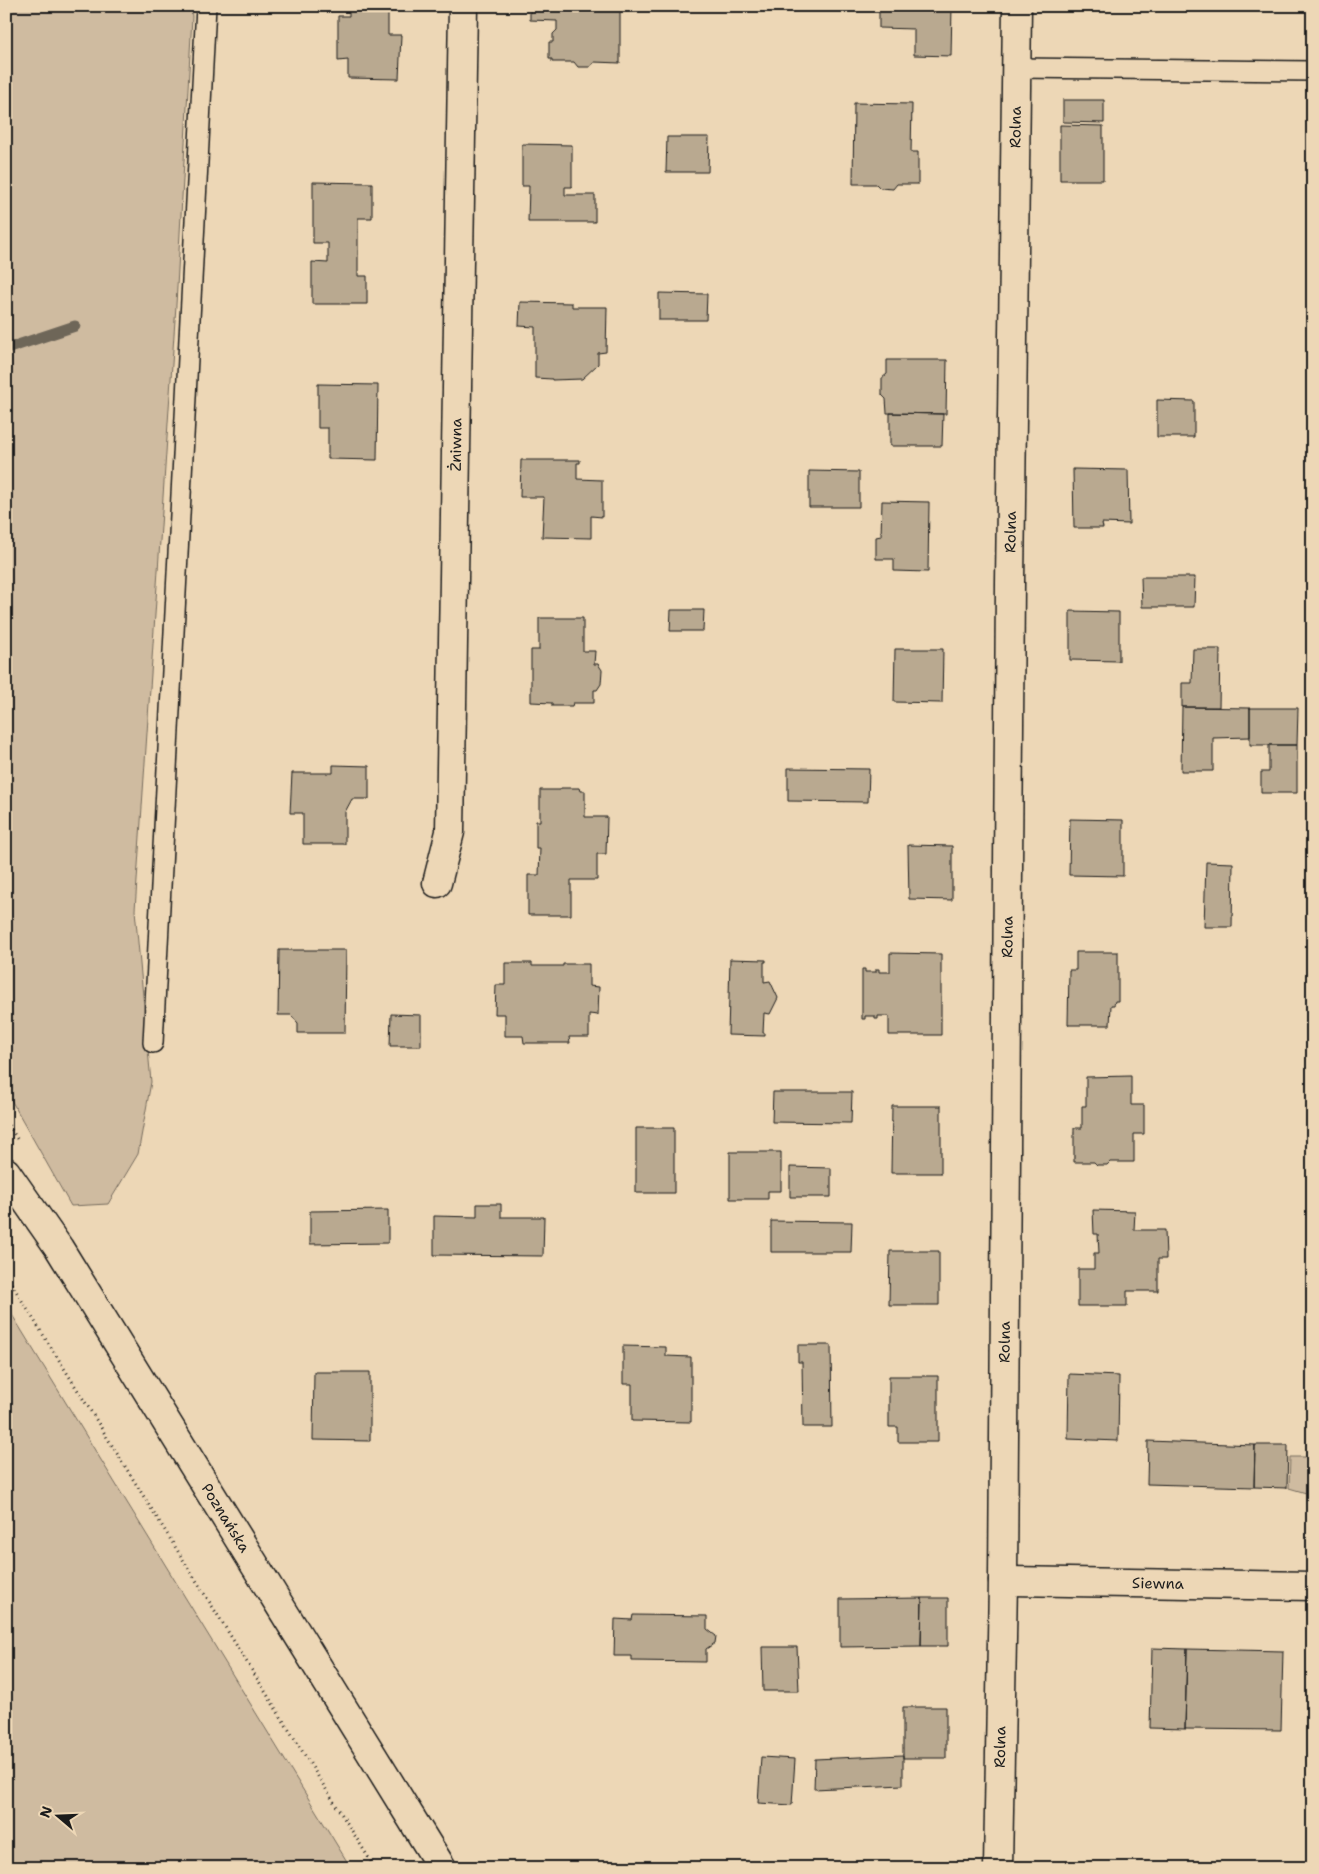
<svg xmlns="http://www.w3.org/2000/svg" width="1319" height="1874" font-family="'Shantell Sans',sans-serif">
<rect width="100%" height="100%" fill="#edd7b6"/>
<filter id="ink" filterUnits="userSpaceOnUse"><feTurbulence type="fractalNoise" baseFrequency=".02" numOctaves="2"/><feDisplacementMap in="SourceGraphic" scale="10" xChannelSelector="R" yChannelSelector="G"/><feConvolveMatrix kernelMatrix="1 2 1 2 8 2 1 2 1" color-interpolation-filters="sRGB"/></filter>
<g filter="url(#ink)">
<!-- green -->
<path fill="#cfbba0" stroke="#766c5e" d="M6,6H191L192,17L176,305L135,910L151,1082L138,1154L108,1204L71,1206L6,1091Z
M6,1305L351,1868H6Z
M1290,1457H1313V1495L1289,1488Z"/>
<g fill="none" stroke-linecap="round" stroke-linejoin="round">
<!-- stream -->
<path stroke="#6e6659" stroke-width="11" d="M6,349L75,326"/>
</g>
<!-- building -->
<path fill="#b9a990" stroke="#1c1c1c" d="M349,6H388V35H401L399,79L348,78V60L338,61V16H349Z
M530,6H620V63L594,62L590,67H578L574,62H552V59H549V42H553V34L557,30V21L530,20Z
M879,6H952L951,56L914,55V29L879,28Z
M1063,100H1104V123L1063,122Z
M854,103L912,104L911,152H918V184H897L893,189L880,188L876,184H853Z
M1060,125L1103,126V180H1060Z
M667,137H709L708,172H666Z
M522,144L572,145V187H565V195H595V222H528L529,186H522Z
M313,182L372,183V218H358V276H367V304H312V262L328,263V243H313Z
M659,293L707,294L706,320H659Z
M520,302L572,303V307H607L606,352L598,353V364L582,379L552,380V379L535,378V327L519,326Z
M887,360H947L946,414L887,413L886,399L882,395V378L887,374Z
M318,384L378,385L377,460L328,459V428H318Z
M1157,400L1194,401V437H1157Z
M890,413L943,414L942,446H890Z
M521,460H580V463H577V479L602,480V517L591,516V538L542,537L544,497H520Z
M1073,469L1128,470L1129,524L1102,523L1103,528H1074Z
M809,471L859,472V507H809Z
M882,501L929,502L928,572L894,571V559H876V537L881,536Z
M1141,577H1195L1194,607H1142Z
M671,610H704L703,631H670Z
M1070,611L1119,612V661L1070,660Z
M539,618H583V651H595L594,664H598L602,670L601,684L597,690H594V703H573L572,706H552V703L531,702V650H539Z
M895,649H943L942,703L894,702Z
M1193,649H1220L1219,707H1182V683H1192Z
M1182,707L1250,708V737L1213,738V771H1181Z
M1250,708H1298L1297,745H1250Z
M1269,745H1297V793H1261V772H1269Z
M333,765L369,766V799H352L345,812V844H303V813H290L292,773H333Z
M788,768L869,769L868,802L788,801Z
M561,788H579L580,791H585V817H607L606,854H597V880H571V915H528V875H539L540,848H536V821H540V790H560Z
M1070,819L1123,820V876L1069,875Z
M908,845L952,846V900L909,899Z
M1206,862L1233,863L1232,927H1204Z
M279,950H346L345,1033H298V1023L291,1015H278Z
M1076,952H1118V1001H1115L1114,1005H1111L1110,1025H1068L1069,970H1076Z
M890,953L941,954V1035H889V1016H878V1019H875V1016H865V1019H862V969H865V972H876V969H879V972H890Z
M730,959L766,960V962H764V982L770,981L778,998L770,1014L764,1013L763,1033H765V1036L728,1035Z
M505,963H532V966H563V964H589V986L599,987L598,1015L589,1014V1037H569L570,1043H524L523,1036H505V1014H495L496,985H505Z
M391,1014L421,1015V1046H390Z
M1131,1076V1105H1144V1134H1134V1162H1110L1107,1165H1097L1094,1162H1074V1128H1082V1106H1086V1077Z
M773,1092H852L851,1123L772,1122Z
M892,1106H941V1173H891Z
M636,1128H674V1193H636Z
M730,1152H781V1191H768V1199H730Z
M790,1167L831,1168V1197H790Z
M477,1204H501V1217H544L543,1256L434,1255V1216L477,1217Z
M388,1210V1243L310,1244V1211Z
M1093,1210L1135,1211L1134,1230H1165L1166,1259H1158V1291H1127V1306H1078V1269H1094V1253H1099L1098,1234H1094Z
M771,1221L852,1222L851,1252H771Z
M890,1251H939V1305H889Z
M798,1345H831L832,1427H803L802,1362H798Z
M623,1346L666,1347V1356L691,1357V1422L632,1421V1384H623Z
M314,1372H370V1441L313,1440Z
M1069,1374L1119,1376L1118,1441L1068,1439Z
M889,1376H938V1442H898V1427H889Z
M1148,1441L1255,1445L1254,1487L1147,1484Z
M1255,1445H1288L1287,1488L1254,1487Z
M922,1598L921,1646L840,1647V1599Z
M922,1598H948V1646H921Z
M633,1615L707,1616V1629L716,1636L715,1643L706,1649V1662L632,1661V1656H614L615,1619L632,1620Z
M762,1647H797L799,1691H763Z
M1152,1648L1187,1649L1185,1729L1150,1728Z
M1187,1649L1283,1651L1281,1730L1185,1729Z
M903,1707H946V1758H903Z
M903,1755V1785L814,1789L815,1759Z
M761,1757L795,1759L792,1805L758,1803Z"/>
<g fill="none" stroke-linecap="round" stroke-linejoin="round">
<!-- service casing -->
<g stroke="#1c1c1c" stroke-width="22">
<path id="service" d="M1017,68L1313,71
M153,1043L206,6"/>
</g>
<!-- minor casing -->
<g stroke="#1c1c1c" stroke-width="31">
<g id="minor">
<path id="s1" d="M437,883L450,832L463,6"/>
<path id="s2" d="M1003,1581L1313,1586"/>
<path id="s3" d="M998,1868L1003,1581L1010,583L1017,6"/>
</g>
</g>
<!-- tertiary casing -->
<g stroke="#1c1c1c" stroke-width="31">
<g id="tertiary">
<path id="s4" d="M6,1172L59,1248L442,1868"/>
</g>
</g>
<!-- path -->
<path stroke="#1c1c1c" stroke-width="3" stroke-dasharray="1 4" stroke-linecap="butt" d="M6,1121L19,1142
M6,1275L375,1868"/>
<!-- service -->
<use href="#service" stroke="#edd7b6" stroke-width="19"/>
<!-- minor -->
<use href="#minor" stroke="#edd7b6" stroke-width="28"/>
<!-- tertiary -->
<use href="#tertiary" stroke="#edd7b6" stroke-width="28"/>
</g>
</g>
<g text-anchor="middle" stroke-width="5" stroke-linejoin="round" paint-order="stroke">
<!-- street labels -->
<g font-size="15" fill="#1c1c1c" stroke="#edd7b6">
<text dy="5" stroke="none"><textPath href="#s3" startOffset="1741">Rolna</textPath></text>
<text dy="5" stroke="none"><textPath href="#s1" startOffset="440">Żniwna</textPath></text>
<text dy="5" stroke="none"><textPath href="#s3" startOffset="1336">Rolna</textPath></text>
<text dy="5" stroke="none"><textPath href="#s3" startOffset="931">Rolna</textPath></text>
<text dy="5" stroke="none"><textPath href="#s3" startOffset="526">Rolna</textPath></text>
<text dy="5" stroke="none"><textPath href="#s4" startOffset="410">Poznańska</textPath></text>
<text dy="5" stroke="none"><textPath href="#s2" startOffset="155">Siewna</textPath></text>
<text dy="5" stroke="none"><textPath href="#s3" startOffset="121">Rolna</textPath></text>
</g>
</g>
<!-- margin -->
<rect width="1319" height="1874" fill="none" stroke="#edd7b6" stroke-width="25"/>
<rect x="12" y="12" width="1294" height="1849" fill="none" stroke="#1c1c1c" stroke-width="2" filter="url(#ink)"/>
<!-- north arrow -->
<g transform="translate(58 1816) rotate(289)" stroke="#edd7b6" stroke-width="4" paint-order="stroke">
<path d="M0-4L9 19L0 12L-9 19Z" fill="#1c1c1c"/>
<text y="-8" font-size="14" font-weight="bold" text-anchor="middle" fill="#1c1c1c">N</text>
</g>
</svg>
